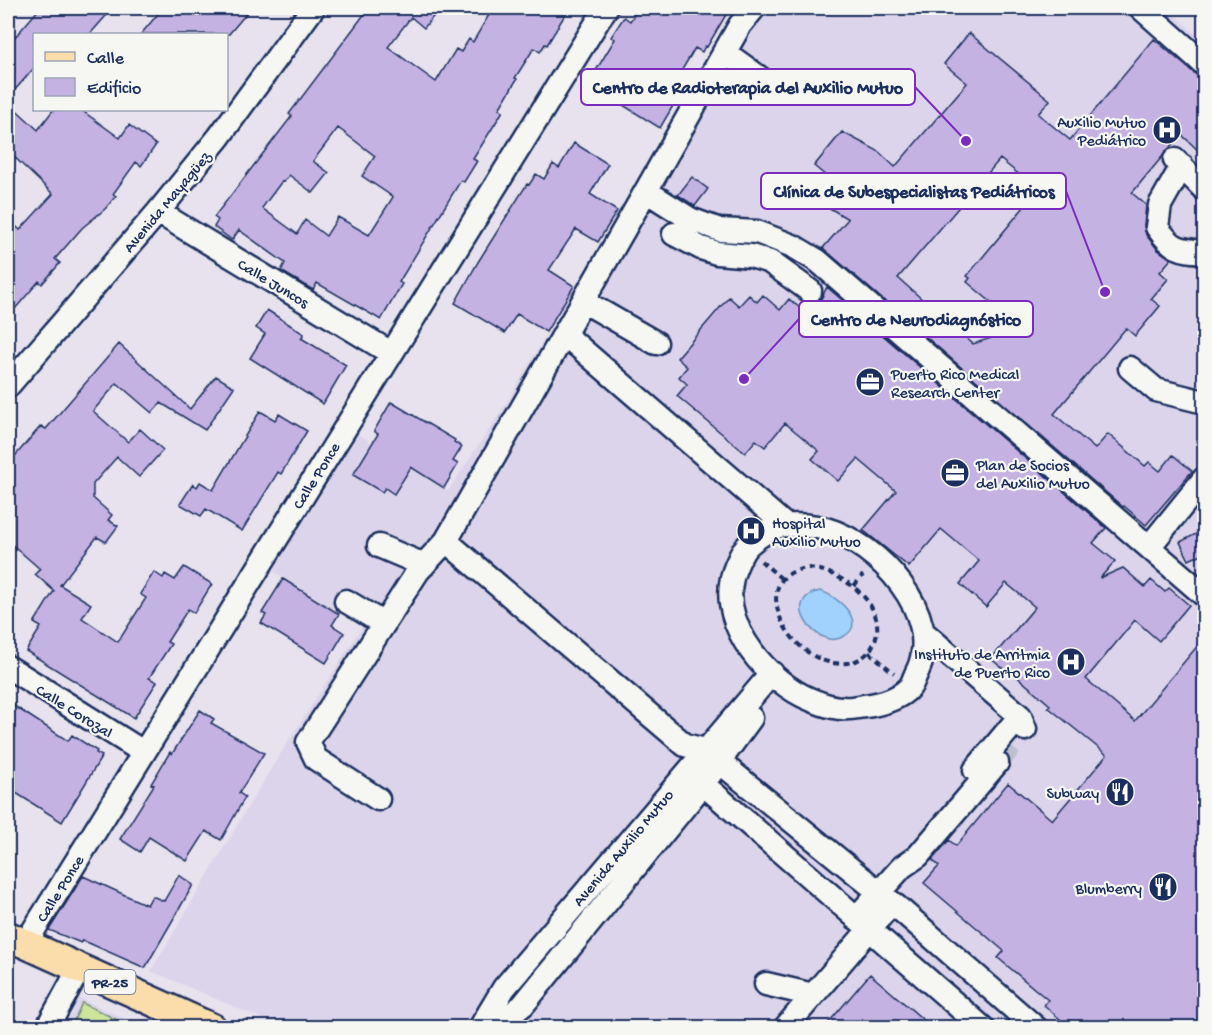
<svg xmlns="http://www.w3.org/2000/svg" width="1212" height="1035" font-family="'Gochi Hand',sans-serif">
<rect width="100%" height="100%" fill="#e7e2ee"/>
<filter id="ink" filterUnits="userSpaceOnUse"><feTurbulence type="fractalNoise" baseFrequency=".0167" numOctaves="2"/><feDisplacementMap in="SourceGraphic" scale="12" xChannelSelector="R" yChannelSelector="G"/><feConvolveMatrix kernelMatrix="1 2 1 2 8 2 1 2 1" color-interpolation-filters="sRGB"/></filter>
<g filter="url(#ink)">
<!-- built -->
<path fill="#dcd4eb" d="M740,8H1167L1204,41V1027H281L151,971L270,770L362,627L273,571L356,433L448,491L504,407Z
M79,998L134,1023L131,1027L64,1028Z"/>
<!-- green -->
<path fill="#cce59b" stroke="#748a7c" stroke-width="1.5" d="M82,1003L120,1021L117,1027H71Z"/>
<!-- water -->
<path fill="#a1d1fd" stroke="#6b90bd" stroke-width="1.5" d="M820,591C839,596 871,626 840,638C816,648 779,599 820,591Z"/>
<!-- building -->
<path fill="#c4b2e3" stroke="#1b2f5e" stroke-width="1.5" fill-rule="evenodd" d="M40,8H113L90,34H34V68L8,98V45Z
M163,8H251L229,34H141Z
M369,8H440L424,28L411,17L388,47L436,82L456,49L461,52L469,39L473,42L493,8L499,11L501,8H569L547,45L545,44L540,52L534,48L515,78L517,79L499,109L503,111L473,159L477,161L464,182L461,180L399,282L402,284L381,320L317,283L313,290L281,271L285,263L239,230L232,240L214,227L218,220L214,217L292,116L289,114ZM338,128L375,156L362,176L393,197L369,235L338,217L326,236L305,220L297,234L262,208L282,181L284,182L289,175L313,193L329,173L313,161Z
M639,8H730L707,47L705,46L702,52L695,48L674,83L677,85L671,95L677,99L660,128L605,94L609,87L592,77L615,39L611,37L624,17L630,21Z
M969,33L1050,100L1038,114L1070,140L1154,39L1195,74L1204,79V156L1181,134L1132,193L1146,205L1144,225L1146,235L1158,250L1171,259L1160,272L1168,279L1151,299L1160,306L1135,336L1126,328L1054,414L1095,449L1108,434L1145,466L1149,462L1160,471L1173,455L1192,471L1146,525L1124,506L1123,507L823,248L848,219L823,204L838,186L814,166L842,132L878,151L895,167L967,83L944,64ZM1000,159L1038,190L967,276L970,278L967,282L1022,328L973,344L898,278Z
M8,102L38,130L53,110H81L120,138L129,125L156,145L141,166L136,162L113,194L116,196L105,209L82,228L55,259L60,263L42,284L39,281L8,317V219L20,230L53,194L8,151Z
M574,143L608,164L590,194L617,211L598,242L576,229L549,270L574,286L546,332L517,314L505,333L455,303L478,262L527,184L529,185L536,174L544,179L553,164L559,168Z
M692,177L708,189L695,206L678,195Z
M827,287L1106,528L1093,543L1115,561L1100,578L1123,568L1145,587L1151,580L1165,592L1169,588L1189,605L1159,641L1135,620L1086,679L1135,721L1204,638V1028H1070L1044,1005L1048,1000L998,958L1004,951L924,883L939,866L932,860L949,840L956,846L1008,783L1052,820L1107,755L1048,707L1050,705L1007,668L1005,670L991,659L1035,607L1006,583L986,607L960,584L979,561L941,529L909,567L863,530L896,491L858,459L838,481L812,459L819,451L785,423L765,447L756,440L745,453L677,396L687,384L679,377L687,367L677,358L729,297L739,306L749,295L757,302L763,295L780,310L789,299L806,313L813,304L821,299Z
M267,310L304,334L301,338L346,365L323,404L250,358L265,334L256,328Z
M119,344L190,409L216,376L234,387L205,430L161,403L152,413L117,383L93,411L128,442L140,429L163,450L139,477L117,457L93,484V498L112,515L108,520L118,526L106,542L97,537L60,585L91,604L82,618L118,642L146,598L140,594L154,572L163,578L165,574L175,580L184,567L212,584L194,613L188,609L167,642L171,644L149,678L157,682L134,718L26,651L41,627L34,623L54,591L35,574L40,569L8,541V464L41,426L46,429Z
M391,402L455,440L454,442L462,447L453,461L458,464L444,488L411,467L394,494L385,488L382,492L353,475L378,434L374,431Z
M260,411L275,420L279,414L307,431L281,474L278,472L242,531L206,509L201,516L180,504L193,484L197,487L200,482L213,490Z
M1204,530V553L1189,560L1180,542Z
M283,579L339,614L332,625L344,633L326,663L261,623L266,615L262,613Z
M8,702L68,741L72,735L97,751L96,753L102,756L62,822L8,788Z
M200,710L214,719L211,723L264,753L239,793L245,797L221,840L206,831L187,861L149,837L140,852L120,839L154,785L151,784L170,752L172,754Z
M179,875L193,885L145,968L82,940L81,943L49,930L83,876L147,905L152,896L164,901Z
M870,974L933,1028H824Z"/>
<g fill="none" stroke-linecap="round" stroke-linejoin="round">
<!-- minor-tunnel -->
<path stroke="#bebed1" stroke-width="22" stroke-dasharray="22 11" stroke-linecap="butt" d="M997,763L1021,735"/>
<!-- minor casing -->
<g stroke="#1b2f5e" stroke-width="27">
<path id="minor" d="M1141,8L1204,64
M724,52L760,78
M1175,160L1204,189
M1182,166L1160,205L1157,227C1172,249 1179,250 1204,252
M646,191L740,25L754,8
M158,212L391,353
M674,234L701,248L717,253L751,256L770,262L810,291
M583,301L656,343
M564,334L785,525
M1130,368L1156,390L1204,402
M8,386L158,212L219,137L313,8
M785,525C799,525 812,525 826,529C878,544 943,614 918,670C915,675 913,683 910,687C898,700 881,704 865,706C858,707 850,709 842,708C831,708 813,701 803,696C760,674 714,616 736,566C742,552 744,547 757,538C767,531 773,527 785,525Z
M379,546L424,565
M1149,547L1204,479
M346,601L384,624
M923,632L1020,716L1025,729
M8,667L143,752
M975,770L1020,716
M692,772L703,784L983,1028
M378,799L316,759L308,742L418,571L446,541
M856,918L902,867L918,856L997,763
M25,944L606,8
M766,984L813,995
M47,1028L79,969
M480,1028L504,988L772,673
M494,1028L523,1005L703,784L751,718
M785,1028L892,903
M1036,1028L902,911L705,750L685,745L446,541L646,191L690,219L720,230L757,232L793,246L818,261L1204,595"/>
</g>
<!-- major casing -->
<g stroke="#1b2f5e" stroke-width="33">
<path id="major" d="M8,936L212,1028"/>
</g>
<!-- path -->
<path stroke="#1b2f5e" stroke-width="4" stroke-dasharray="6 4.5" stroke-linecap="butt" d="M761,561L783,580
M808,568C842,570 894,608 872,647C867,656 857,662 847,663C792,671 741,575 808,568Z
M854,586L863,575
M869,652L894,673"/>
<!-- minor -->
<use href="#minor" stroke="#f6f6f2" stroke-width="22"/>
<!-- major -->
<use href="#major" stroke="#faddab" stroke-width="28"/>
</g>
</g>
<!-- icons -->
<defs>
<g id="hospital-disc" transform="scale(1.5)"><circle r="9.5" fill="#1b2f5e" stroke="#f6f6f2"/><path d="M-5-5h3v3.5h4V-5h3V5h-3V1.5h-4V5h-3Z" fill="#fff"/></g>
<g id="office-disc" transform="scale(1.5)"><circle r="9.5" fill="#1b2f5e" stroke="#f6f6f2"/><path d="M-6-3h4V-5.5h4V-3h4V5H-6ZM-1-4.5V-3h2v-1.5ZM-6 0V1H6V0Z" fill="#fff"/></g>
<g id="restaurant-disc" transform="scale(1.5)"><circle r="9.5" fill="#1b2f5e" stroke="#f6f6f2"/><path d="M-5-6h1v4h1v-4h1v4h1v-4h1v5L-1.5 .5V6h-2V.5L-5-1ZM5-6V6H3V1.5H1.5Q1.5-4 5-6Z" fill="#fff"/></g>
</defs>
<g fill-rule="evenodd">
<use href="#hospital-disc" x="1167" y="130"/>
<use href="#office-disc" x="870" y="382"/>
<use href="#office-disc" x="955" y="473"/>
<use href="#hospital-disc" x="751" y="531"/>
<use href="#hospital-disc" x="1071" y="662"/>
<use href="#restaurant-disc" x="1120" y="792"/>
<use href="#restaurant-disc" x="1163" y="887"/>
</g>
<g text-anchor="middle" stroke-width="4.5" stroke-linejoin="round" paint-order="stroke">
<!-- shield labels -->
<rect fill="#f6f6f2" stroke="#5d6b8a" stroke-width="1.5" x="84.5" y="970" width="51" height="24" rx="4.5"/>
<g font-size="15" font-weight="bold" fill="#1b2f5e">
<text x="110" y="987">PR-25</text>
</g>
<!-- poi labels -->
<g font-size="16" fill="#1b2f5e" stroke="#f6f6f2" text-anchor="end">
<text x="1146" y="127">Auxilio Mutuo<tspan x="1146" dy="18">Pediátrico</tspan></text>
<text x="891" y="379" text-anchor="start">Puerto Rico Medical<tspan x="891" dy="18">Research Center</tspan></text>
<text x="976" y="470" text-anchor="start">Plan de Socios<tspan x="976" dy="18">del Auxilio Mutuo</tspan></text>
<text x="772" y="528" text-anchor="start">Hospital<tspan x="772" dy="18">Auxilio Mutuo</tspan></text>
<text x="1050" y="659">Instituto de Arritmia<tspan x="1050" dy="18">de Puerto Rico</tspan></text>
<text x="1099" y="798">Subway</text>
<text x="1142" y="893">Blumberry</text>
</g>
<!-- street labels -->
<g font-size="16" fill="#1b2f5e" stroke="#f6f6f2">
<text transform="translate(166 201) rotate(-50)" y="6">Avenida Mayagüez</text>
<text transform="translate(274 282) rotate(31)" y="6">Calle Juncos</text>
<text transform="translate(315 475) rotate(-58)" y="6">Calle Ponce</text>
<text transform="translate(75 710) rotate(32)" y="6">Calle Corozal</text>
<text transform="translate(622 847) rotate(-50)" y="6">Avenida Auxilio Mutuo</text>
<text transform="translate(59 888) rotate(-58)" y="6">Calle Ponce</text>
</g>
</g>
<!-- callouts -->
<path fill="none" stroke="#7b2cbf" stroke-width="2" d="M966 141L915 87M1105 292L1066 191M744 379L799 319"/>
<g fill="#7b2cbf" stroke="#f6f6f2" stroke-width="2">
<circle cx="966" cy="141" r="6"/>
<circle cx="1105" cy="292" r="6"/>
<circle cx="744" cy="379" r="6"/>
</g>
<g fill="#f6f6f2" stroke="#7b2cbf" stroke-width="2">
<rect x="581" y="69" width="334" height="36" rx="6"/>
<rect x="761" y="173" width="305" height="36" rx="6"/>
<rect x="799" y="301" width="234" height="36" rx="6"/>
</g>
<g font-size="18" text-anchor="middle" font-weight="bold" fill="#1b2f5e">
<text x="748" y="93">Centro de Radioterapia del Auxilio Mutuo</text>
<text x="914" y="197">Clínica de Subespecialistas Pediátricos</text>
<text x="916" y="325">Centro de Neurodiagnóstico</text>
</g>
<!-- margin -->
<rect width="1212" height="1035" fill="none" stroke="#f6f6f2" stroke-width="30"/>
<rect x="15" y="15" width="1182" height="1005" fill="none" stroke="#1b2f5e" stroke-width="2" filter="url(#ink)"/>
<!-- legend -->
<rect x="33" y="33" width="195" height="78" fill="#f6f6f2" stroke="#9ea6b7" stroke-width="1.5"/>
<rect x="45" y="52" width="30" height="9" fill="#faddab" stroke="#9ea6b7" stroke-width="1.5"/>
<text x="87" y="63" font-size="18" fill="#1b2f5e">Calle</text>
<rect x="45" y="78" width="30" height="18" fill="#c4b2e3" stroke="#9ea6b7" stroke-width="1.5"/>
<text x="87" y="93" font-size="18" fill="#1b2f5e">Edificio</text>
</svg>
